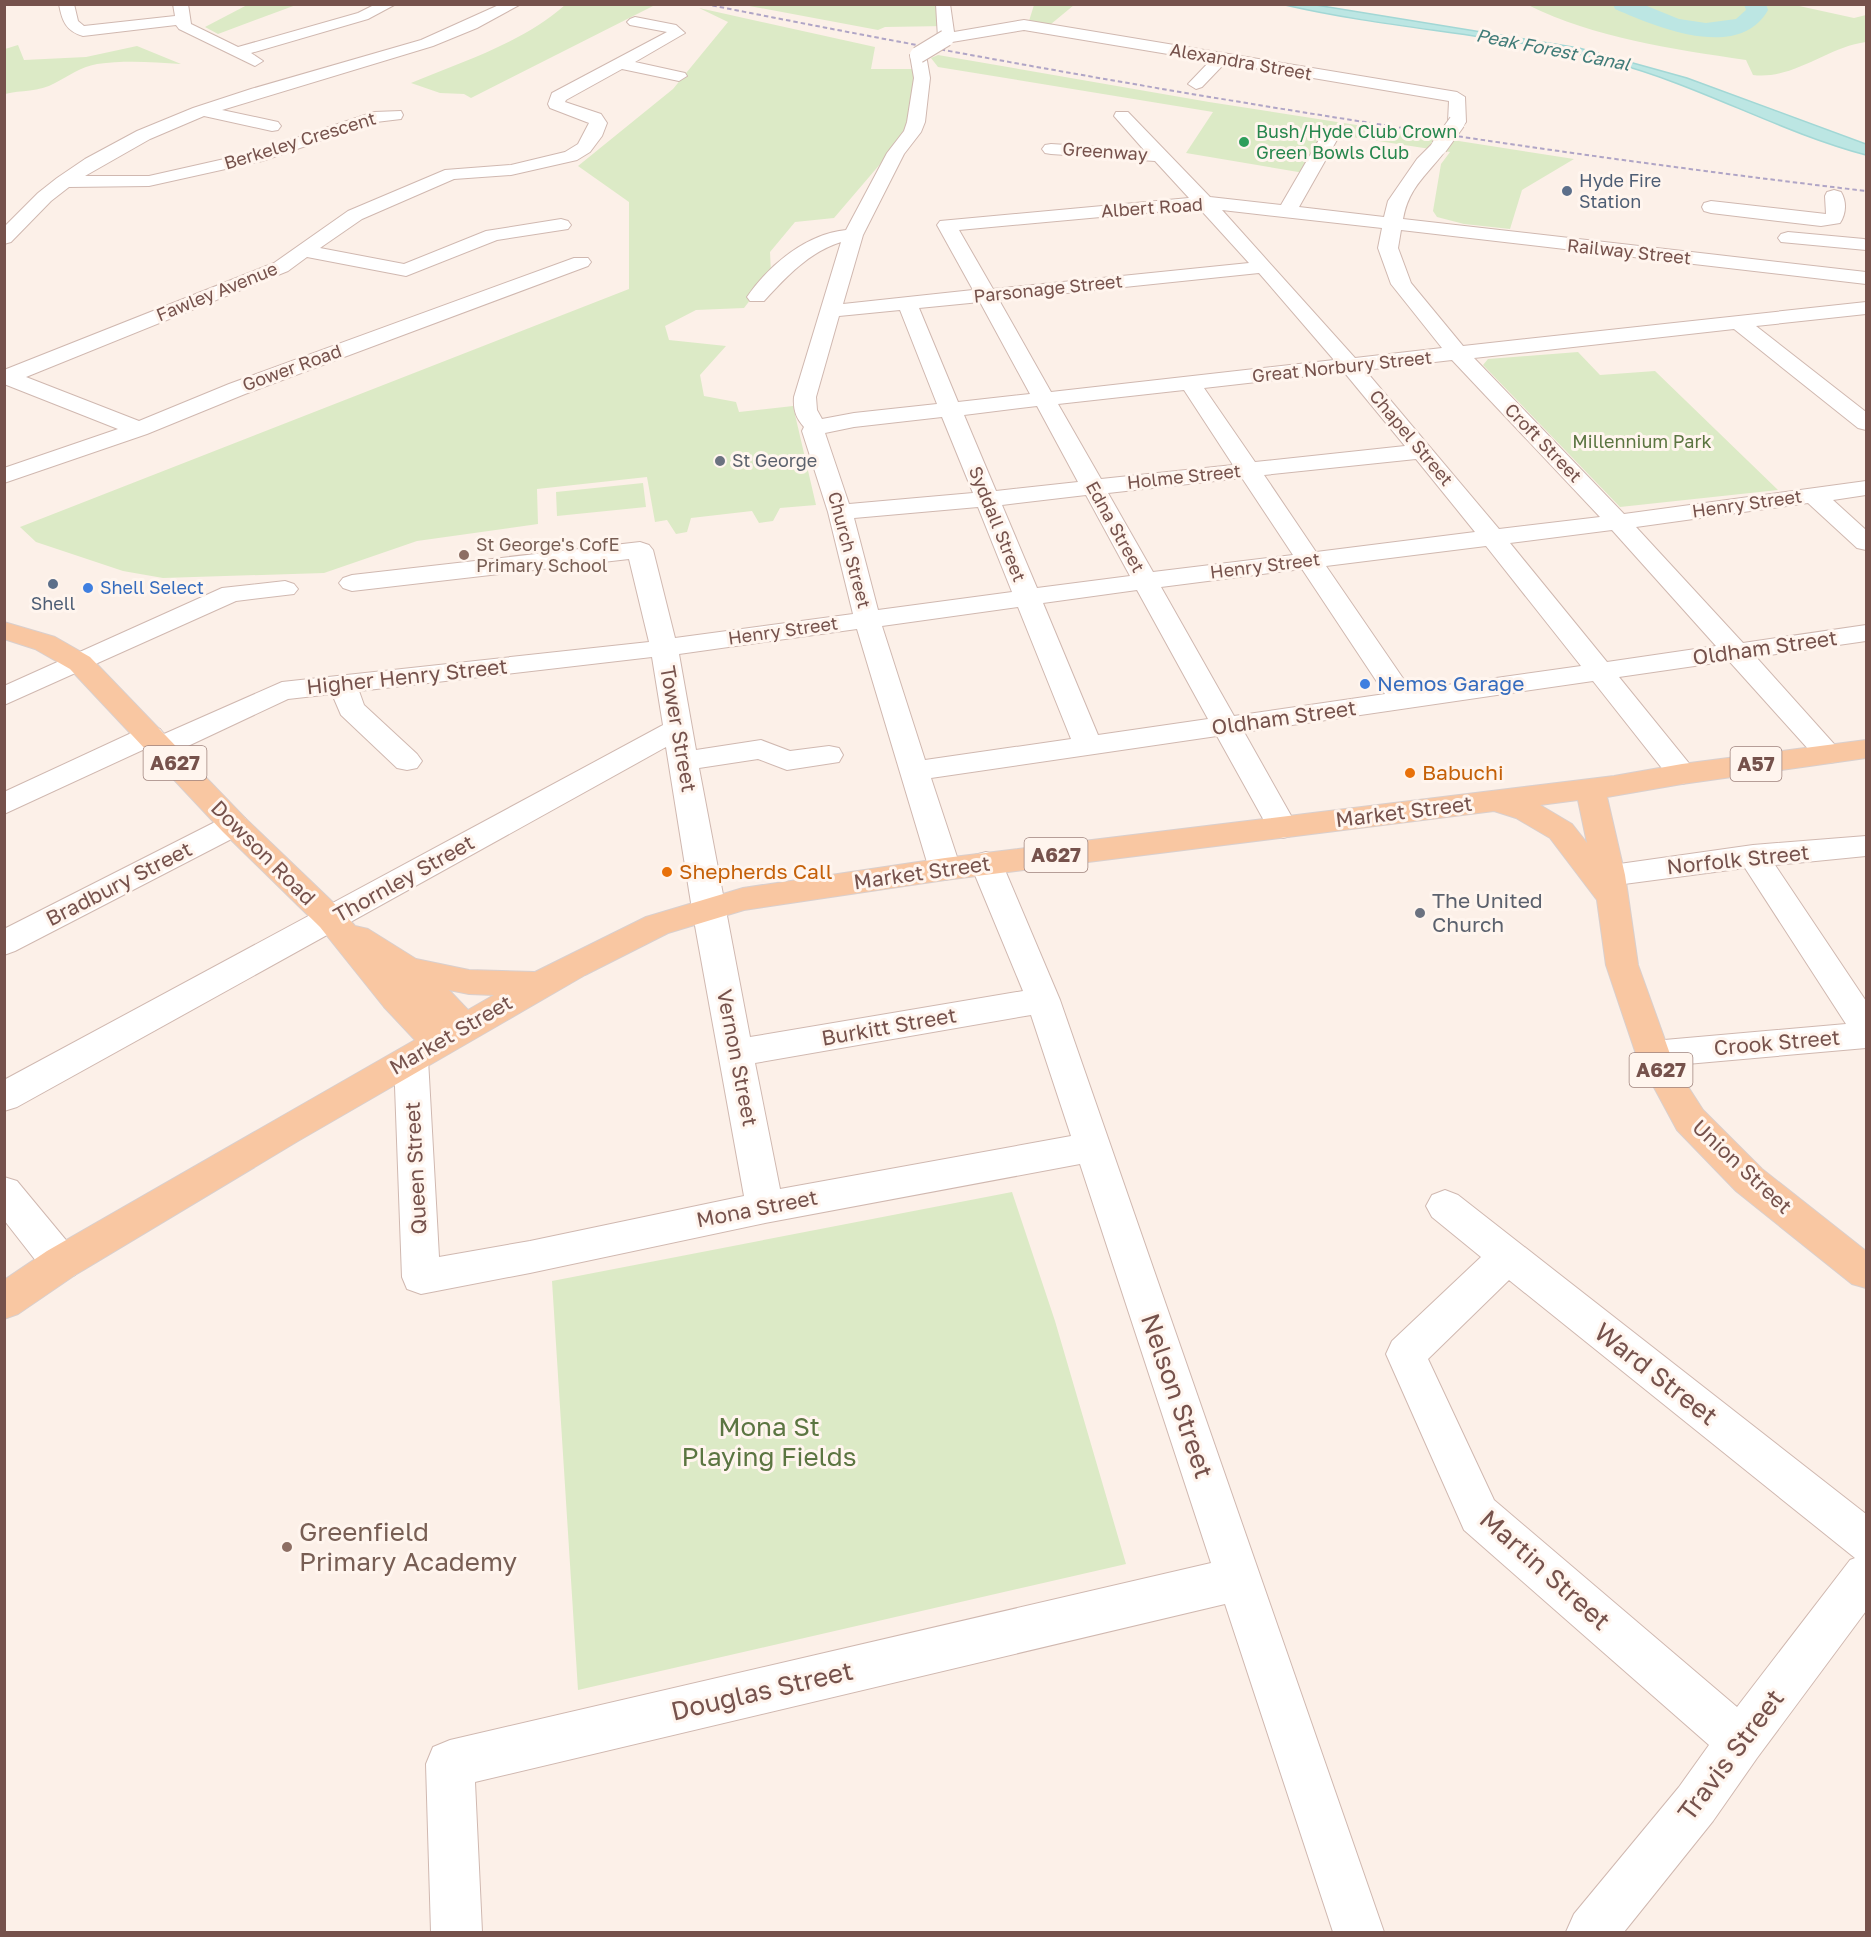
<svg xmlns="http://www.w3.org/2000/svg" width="1871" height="1937" font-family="'Golos Text',sans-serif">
<rect width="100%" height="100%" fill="#fcf0e8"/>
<!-- green -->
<path fill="#dceac6" d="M249,4L296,5L218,34L205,27Z
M565,5H655L471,98L464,94L440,93L411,83C464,61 522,43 565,5Z
M744,5H936L937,15L946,26L885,27L878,30Z
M1034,5H1074L1045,29L1029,21Z
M1528,5L1790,4L1854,18L1866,15V42C1827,47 1794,80 1753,75L1746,60C1672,49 1595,38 1528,5Z
M699,8L875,47L871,69H916L908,126L899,142L834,218L795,222L770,252L771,273L744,308L696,310L665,326L669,340L726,346L700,375L704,396L736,402L739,412L793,406L816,505L780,508L773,521L759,523L752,511L691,518L687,532L676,534L667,520L655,522L647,477L537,489L538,524L417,541L324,573L163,578L123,571L36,542L20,527L629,289V202L578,166L673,89L728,22Z
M18,45L24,60L86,57L137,46L181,64C153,62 125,60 97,64C80,67 69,76 55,83C39,92 21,90 5,94V49Z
M938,55L1209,102L1574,159L1522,190L1510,229L1464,224L1437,217L1433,211L1441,164L1450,152L1339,135L1316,175L1186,153L1213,112L938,67L931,58Z
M1578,352L1600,375L1655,371L1778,490L1620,507L1483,365L1488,359Z
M643,483L646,507L557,516L556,492Z
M1012,1192L1055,1321L1126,1564L578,1690L552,1281Z"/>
<!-- water -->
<path fill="#bce6e3" stroke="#a2d7d5" stroke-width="1.5" d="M1285,5H1316L1579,48L1687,78L1866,144V155C1779,132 1699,85 1611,62C1504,34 1393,30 1285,5Z"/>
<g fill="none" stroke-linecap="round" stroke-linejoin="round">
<!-- river -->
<path fill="#bce6e3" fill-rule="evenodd" d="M1613,4H1642L1679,19L1706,23L1736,19L1746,10L1744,4H1766L1768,10C1739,62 1656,27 1615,9Z"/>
<!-- minor casing -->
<g stroke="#d0b8b0" stroke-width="2">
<path id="minor" d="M59,4H74L78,21L84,26L175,16L173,4H188L191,24L238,47L358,13L376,4H396L368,19L251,53L263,61L255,66L179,29L176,25L83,36C66,31 62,21 59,4Z
M501,4H521L477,28L433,46L222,110L278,122L281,126L278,130L272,131L204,116L150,139L85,176H149L251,153L374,112L401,111L403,115L401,119L376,122L262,161L149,186L69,187L51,201L11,242L4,244V227L38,193L57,178L85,159L137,131L193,108L251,89L421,40Z
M936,4H950L954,32L1024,20L1457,92L1465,97L1466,122L1463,126H1451L1448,122L1449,101L1225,63L1202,87L1196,89L1188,84L1210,61L1024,30L946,43L938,38Z
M635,17L676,25L685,33L635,62L685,73L687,76L679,81L622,69L566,100L565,102L601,114L607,123L602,136L590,152L577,160L511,175L454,179L362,219L320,248L404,264L486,231L561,219L568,221L571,225L568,229L497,240L406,276L307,257L288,271L26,377L139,421L229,384L574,258H588L591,262L588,266L245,394L147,434L4,483V468L118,429L4,384V370L274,263L348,211L445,170L511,165L565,152L578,144L589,123L550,108L548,104L552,93L667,32L630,25L627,22L630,19Z
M918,50L926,55L930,78L925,122L921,132L904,154L863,235L843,304L973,290L937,225L940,221L1189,198L1155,161L1051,154L1045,153L1042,149L1045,145L1051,144L1144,150L1114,116L1116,112H1128L1210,197L1281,205L1320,138L1323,134H1335L1338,138L1299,207L1384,217L1388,201L1417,159L1433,143H1445L1448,147C1429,174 1409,185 1403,219L1866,272V284L1401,230L1398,248L1411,283L1463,346L1866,302V314L1756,326L1866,412V430L1858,428L1734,329L1474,358L1624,514L1866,481V495L1833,500L1866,530V550L1857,548L1808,503L1636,527L1743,643L1866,625V641L1756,657L1843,754L1839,761L1829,763L1819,761L1729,661L1619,677L1692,767L1697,774L1692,781L1682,784L1672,781L1593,681L1244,732L1298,828L1294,835L1283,838L1272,835L1217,736L931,778L961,869L956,877L945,880L934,877L929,869L857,629L679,654L696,750L761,740L790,751L829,746L839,748L843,755L839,762L787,770L758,759L699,768L750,1037L1023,991L970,863L975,855L986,852L997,855L1002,863L1060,1000L1384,1932H1333L1225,1604L475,1782L482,1932H431L426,1764L433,1747L450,1740L1211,1563L1080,1164L765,1223L530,1273L421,1294L407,1289L402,1277L394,1059L399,1050L411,1046L423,1050L428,1059L439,1257L530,1241L744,1196L692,909L666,747L17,1107L4,1111V1080L663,725L652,657L359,691L364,705L417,754L422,761L417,768L407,770L397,768L341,715L332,694L288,699L171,754L161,756L151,754L147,748L4,814V792L140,729L150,726L160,729L164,734L282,682L649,642L629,559L352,591L343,588L339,583L343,578L352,575L640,542L649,545L653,550L675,638L853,614L828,512L802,431L804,427C796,418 793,410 794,397L841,242C809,252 786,277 764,301H750L747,297C769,265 806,234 846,230L887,153L904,131L907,122L914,78L910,55ZM1199,208L1249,263L993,289L959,230ZM1222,210L1382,228L1378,248L1391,284L1442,348L1355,358ZM1259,273L1334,360L1051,392L999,300ZM980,302L1030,394L958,402L919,308ZM900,310L937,404L854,413L822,419L817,410L816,397L839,316ZM1452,360L1600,517L1499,529L1365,370ZM1344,372L1405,446L1255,462L1204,388ZM1184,390L1233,465L1101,479L1058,404ZM1037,406L1078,482L996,491L964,415ZM942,417L973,493L849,504L825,433L854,427ZM1416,459L1475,532L1316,552L1264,475ZM1242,478L1293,555L1153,572L1108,493ZM1086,495L1130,576L1037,588L1002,505ZM978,507L1012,592L878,610L854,518ZM1612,530L1716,646L1607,662L1510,543ZM1486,546L1581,666L1411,690L1326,566ZM1302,569L1385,694L1234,716L1161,587ZM1137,590L1208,719L1098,735L1043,603ZM1018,607L1071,739L925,760L882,626ZM1031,1015L1071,1136L780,1189L755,1063Z
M1834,190L1841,192C1847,202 1846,214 1840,223L1821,226L1711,213L1704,211L1702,207L1704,203L1711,201L1826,214L1825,196L1827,192Z
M1788,232L1864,239L1866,240V250L1781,242L1778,238L1781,234Z
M285,581L294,584L298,589L294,594L236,601L4,705V686L222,588Z
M234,815L245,818L249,825L245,832L15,951L4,955V929L223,818Z
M1866,836V856L1775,865L1866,1001V1048L1653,1067L1641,1063L1636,1054L1641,1045L1653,1041L1846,1024L1745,868L1609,886L1598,883L1593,875L1598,867L1753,845Z
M4,1177L17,1181L75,1251L80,1263L75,1275L61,1279L47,1275L4,1220Z
M1445,1190L1458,1195L1866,1514V1611L1757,1758L1713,1821L1624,1932H1566L1574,1914L1679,1787L1709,1745L1464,1530L1386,1354L1392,1341L1481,1257L1432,1217L1426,1206L1432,1195ZM1509,1280L1855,1558L1850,1560L1737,1707L1494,1500L1428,1359Z"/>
</g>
<!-- major casing -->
<g stroke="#d9cfcd" stroke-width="2">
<path id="major" d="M4,622L55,637L90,657L245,818L342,911L355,926L368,929L416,959L469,970L535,972L646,917L743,888L945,858L1614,776L1682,764L1866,740V758L1682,784L1607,797L1625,875L1638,965L1670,1054L1685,1082L1703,1110L1762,1169L1866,1251V1288L1852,1284L1736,1191L1677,1130L1636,1054L1606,965L1597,900L1550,838L1516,818L1494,811L945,880L744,910L668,933L585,975L298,1141L75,1275L18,1314L4,1319V1280L47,1251L415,1040L384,1007L320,927L223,832L70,669L35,649L4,639ZM1578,800L1587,843L1572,824L1540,805ZM449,990L469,994L494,995L468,1010Z"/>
</g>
<!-- minor -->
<use href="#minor" fill="#fff" fill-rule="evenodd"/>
<!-- major -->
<use href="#major" fill="#f9c7a2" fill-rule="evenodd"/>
<!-- rail -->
<path stroke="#b0a5c6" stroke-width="2" stroke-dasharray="4.5 3" stroke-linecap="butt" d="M705,4C1090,81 1476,145 1866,191"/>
<!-- minor-bridge casing -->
<g stroke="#d0b8b0" stroke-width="18" stroke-linecap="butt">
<path id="minor-bridge" d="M918,55L946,38
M1439,147L1457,122"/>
</g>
<!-- minor-bridge -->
<use href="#minor-bridge" stroke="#fff" stroke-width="16"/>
</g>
<!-- markers -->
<circle fill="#2e9e5b" stroke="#fff5ee" stroke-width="2" cx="1244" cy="142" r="6"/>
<g fill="#5c6f8a" stroke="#fff5ee" stroke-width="2">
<circle cx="1567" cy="191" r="6"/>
<circle cx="53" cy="584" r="6"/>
</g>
<g fill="#6b7280" stroke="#fff5ee" stroke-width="2">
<circle cx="720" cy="461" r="6"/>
<circle cx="1420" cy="913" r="6"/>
</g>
<g fill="#8d6e63" stroke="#fff5ee" stroke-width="2">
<circle cx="464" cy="555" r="6"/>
<circle cx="287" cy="1547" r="6"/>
</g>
<g fill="#3f7fe0" stroke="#fff5ee" stroke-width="2">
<circle cx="88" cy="588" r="6"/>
<circle cx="1365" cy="684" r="6"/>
</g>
<g fill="#e8710a" stroke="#fff5ee" stroke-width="2">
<circle cx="1410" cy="773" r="6"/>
<circle cx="667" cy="872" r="6"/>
</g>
<g text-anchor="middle" stroke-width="6" stroke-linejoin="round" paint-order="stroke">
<!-- far-water labels -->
<g font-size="18" font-style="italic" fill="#407b78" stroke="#fff5ee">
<text transform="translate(1553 50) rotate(11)" y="6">Peak Forest Canal</text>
</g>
<!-- far-street labels -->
<g font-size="18" fill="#76524c" stroke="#fff5ee">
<text transform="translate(1241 62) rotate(10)" y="6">Alexandra Street</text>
<text transform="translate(300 141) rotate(-17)" y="6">Berkeley Crescent</text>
<text transform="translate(1105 152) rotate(4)" y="6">Greenway</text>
<text transform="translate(1152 208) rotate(-4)" y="6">Albert Road</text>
<text transform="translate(1629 252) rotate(6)" y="6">Railway Street</text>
<text transform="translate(1048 289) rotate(-6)" y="6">Parsonage Street</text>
<text transform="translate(217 292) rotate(-22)" y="6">Fawley Avenue</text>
<text transform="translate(1342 367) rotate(-6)" y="6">Great Norbury Street</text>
<text transform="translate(292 368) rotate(-20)" y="6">Gower Road</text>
<text transform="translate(1411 438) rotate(50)" y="6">Chapel Street</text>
<text transform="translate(1543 443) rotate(46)" y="6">Croft Street</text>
<text transform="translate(1184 477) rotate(-6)" y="6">Holme Street</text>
<text transform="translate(1747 504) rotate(-8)" y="6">Henry Street</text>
<text transform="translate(997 524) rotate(68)" y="6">Syddall Street</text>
<text transform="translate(1115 527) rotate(61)" y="6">Edna Street</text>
<text transform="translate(849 550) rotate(75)" y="6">Church Street</text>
<text transform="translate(1265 566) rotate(-7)" y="6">Henry Street</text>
<text transform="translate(783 631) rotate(-8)" y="6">Henry Street</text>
</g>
<!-- far-leisure labels -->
<g font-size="18" fill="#27864d" stroke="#fff5ee" text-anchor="start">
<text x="1256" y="138">Bush/Hyde Club Crown<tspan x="1256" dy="21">Green Bowls Club</tspan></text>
</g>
<!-- far-service labels -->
<g font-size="18" fill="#4e5e75" stroke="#fff5ee" text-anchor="start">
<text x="1579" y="187">Hyde Fire<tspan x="1579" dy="21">Station</tspan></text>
<text x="53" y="610" text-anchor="middle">Shell</text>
</g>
<!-- far-park labels -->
<g font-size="18" fill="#5b7541" stroke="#fff5ee">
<text x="1642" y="448">Millennium Park</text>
</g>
<!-- far-worship labels -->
<g font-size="18" fill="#5b616d" stroke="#fff5ee" text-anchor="start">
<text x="732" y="467">St George</text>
</g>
<!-- far-education labels -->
<g font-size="18" fill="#785e54" stroke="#fff5ee" text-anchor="start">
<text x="476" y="551">St George's CofE<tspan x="476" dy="21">Primary School</tspan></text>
</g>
<!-- far-shop labels -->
<g font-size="18" fill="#366cbe" stroke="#fff5ee" text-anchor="start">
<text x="100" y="594">Shell Select</text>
</g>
<!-- shield labels -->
<g fill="#fff5ee" stroke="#9f837d" stroke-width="1.5">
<rect x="143.5" y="746" width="63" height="34" rx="4.5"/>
<rect x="1730.5" y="747" width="51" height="34" rx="4.5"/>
<rect x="1024.5" y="838" width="63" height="34" rx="4.5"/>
<rect x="1629.5" y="1053" width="63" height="34" rx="4.5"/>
</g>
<g font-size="20" font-weight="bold" fill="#76524c">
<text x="175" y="770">A627</text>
<text x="1756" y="771">A57</text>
<text x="1056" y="862">A627</text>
<text x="1661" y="1077">A627</text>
</g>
<!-- street labels -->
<g font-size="21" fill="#76524c" stroke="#fff5ee">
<text transform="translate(1765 648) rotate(-8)" y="7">Oldham Street</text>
<text transform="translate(407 677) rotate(-6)" y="7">Higher Henry Street</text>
<text transform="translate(1284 718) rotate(-8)" y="7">Oldham Street</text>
<text transform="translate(678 729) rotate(80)" y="7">Tower Street</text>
<text transform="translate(1404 812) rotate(-7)" y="7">Market Street</text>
<text transform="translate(263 853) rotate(45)" y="7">Dowson Road</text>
<text transform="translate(1738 860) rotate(-6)" y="7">Norfolk Street</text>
<text transform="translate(922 873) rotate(-8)" y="7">Market Street</text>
<text transform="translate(404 879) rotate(-29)" y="7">Thornley Street</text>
<text transform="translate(119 884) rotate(-27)" y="7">Bradbury Street</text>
<text transform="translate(889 1027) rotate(-10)" y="7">Burkitt Street</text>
<text transform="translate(451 1035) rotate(-30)" y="7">Market Street</text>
<text transform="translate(1777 1043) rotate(-5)" y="7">Crook Street</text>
<text transform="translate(737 1058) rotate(79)" y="7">Vernon Street</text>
<text transform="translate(1742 1167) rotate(43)" y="7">Union Street</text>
<text transform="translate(416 1168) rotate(-93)" y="7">Queen Street</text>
<text transform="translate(757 1209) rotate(-11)" y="7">Mona Street</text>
</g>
<!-- shop labels -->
<g font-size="21" fill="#366cbe" stroke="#fff5ee" text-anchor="start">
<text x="1377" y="691">Nemos Garage</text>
</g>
<!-- food labels -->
<g font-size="21" fill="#c56008" stroke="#fff5ee" text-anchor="start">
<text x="1422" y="780">Babuchi</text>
<text x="679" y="879">Shepherds Call</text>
</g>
<!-- worship labels -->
<g font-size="21" fill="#5b616d" stroke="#fff5ee" text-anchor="start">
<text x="1432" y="908">The United<tspan x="1432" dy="24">Church</tspan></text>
</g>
<!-- near-street labels -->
<g font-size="26" fill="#76524c" stroke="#fff5ee">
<text transform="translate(1656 1374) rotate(38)" y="9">Ward Street</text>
<text transform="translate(1177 1396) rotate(71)" y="9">Nelson Street</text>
<text transform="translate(1545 1570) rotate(42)" y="9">Martin Street</text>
<text transform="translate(762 1691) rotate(-13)" y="9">Douglas Street</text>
<text transform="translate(1731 1755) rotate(-53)" y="9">Travis Street</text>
</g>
<!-- near-park labels -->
<g font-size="26" fill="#5b7541" stroke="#fff5ee">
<text x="769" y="1436">Mona St<tspan x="769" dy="30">Playing Fields</tspan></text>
</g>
<!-- near-education labels -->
<g font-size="26" fill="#785e54" stroke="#fff5ee" text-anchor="start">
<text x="299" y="1541">Greenfield<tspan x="299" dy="30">Primary Academy</tspan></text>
</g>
</g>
<!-- border -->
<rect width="1871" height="1937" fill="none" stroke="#76524c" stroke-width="12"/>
</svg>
